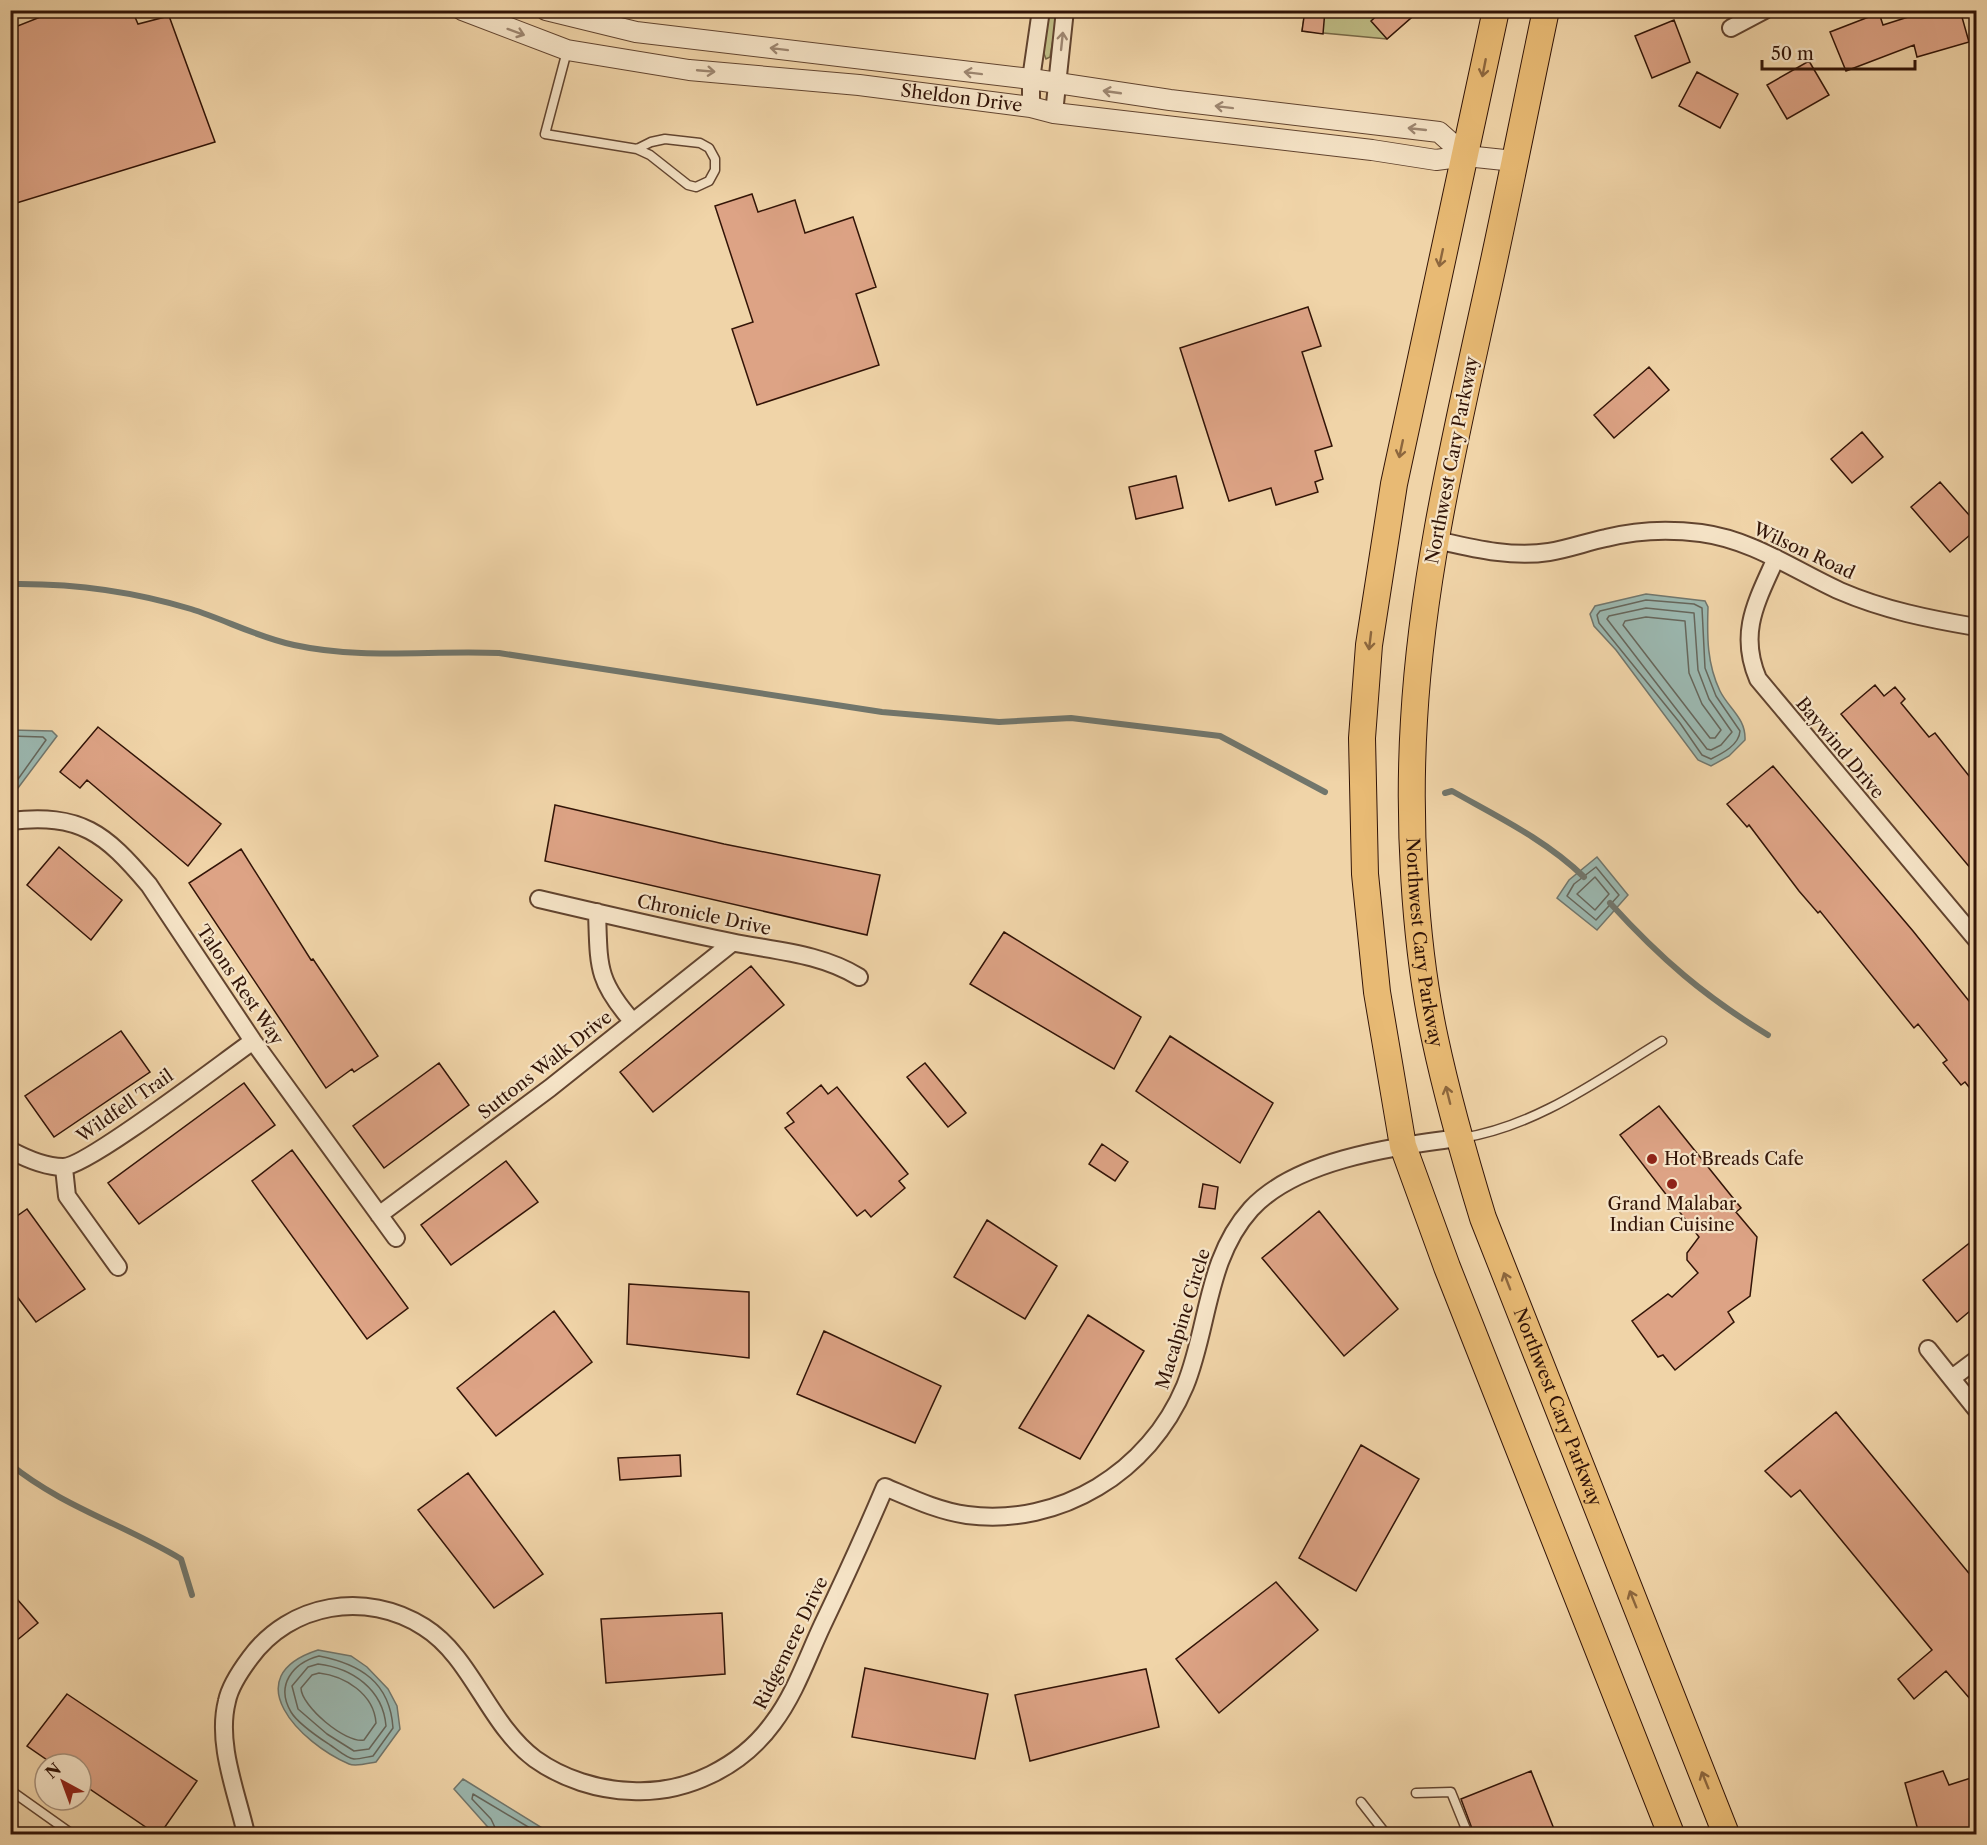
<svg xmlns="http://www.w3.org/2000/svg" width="1987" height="1845" font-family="'Libre Caslon Text',serif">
<rect width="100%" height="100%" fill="#f0d4a8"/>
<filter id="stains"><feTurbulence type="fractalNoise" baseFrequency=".00333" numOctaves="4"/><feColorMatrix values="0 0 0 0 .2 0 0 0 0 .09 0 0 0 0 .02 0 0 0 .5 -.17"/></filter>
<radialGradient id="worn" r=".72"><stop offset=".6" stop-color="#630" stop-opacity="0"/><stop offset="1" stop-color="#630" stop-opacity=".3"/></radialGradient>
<!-- green -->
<path fill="#bebb84" stroke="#786846" stroke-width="1.5" d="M1048,11H1058L1050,57L1046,59L1043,51Z
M1305,11H1413L1412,17L1387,39L1302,31Z"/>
<!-- water -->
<path fill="#9bb7af" stroke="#71766c" stroke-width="1.5" d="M1646,594L1705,601L1708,607C1707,637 1707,664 1720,691C1729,709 1746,718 1745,740L1729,756L1711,766L1698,760L1616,650L1594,626L1590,614L1595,606Z
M11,730L52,731L57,736L18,788L11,789Z
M1597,857L1628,895L1597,930L1557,898L1569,880Z
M318,1650L351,1656L367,1667L388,1689L397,1706L400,1729L376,1762C369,1763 356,1767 349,1764C300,1743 235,1677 318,1650Z
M463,1779L552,1834H494L454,1789Z"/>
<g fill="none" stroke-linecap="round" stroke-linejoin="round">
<!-- shore -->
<path stroke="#66665b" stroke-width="1.5" d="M1646,600L1694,604L1702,608L1705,668L1716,696L1740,731C1739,745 1723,753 1711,759L1702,755L1680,723L1599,623L1597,615L1600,611Z
M1646,608L1694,613L1698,670L1709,699L1732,732L1721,745L1711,750L1707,749L1607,619L1609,616Z
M1646,617L1685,621L1689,673L1702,704L1721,730L1715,738H1710L1623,625L1625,621Z
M10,736L43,737L46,740L16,782L10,783
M1596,867L1619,895L1596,920L1567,896L1574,884Z
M1595,877L1609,894L1595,910L1577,894Z
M319,1656C360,1664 390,1682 393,1728L373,1756C367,1757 360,1759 354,1759C346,1758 337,1749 330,1745C318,1737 298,1724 291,1712C275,1685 293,1663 319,1656Z
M318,1664C352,1668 383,1689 386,1726L369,1749L354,1751L327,1734L298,1709L292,1686L308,1667Z
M319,1673C345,1676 374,1694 376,1723L364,1740C346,1744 301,1706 301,1688L312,1675Z
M498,1834L491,1819L472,1799L473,1794L540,1834"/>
<!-- stream -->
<path stroke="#71766c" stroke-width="6" d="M10,584C72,583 132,591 191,609C226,620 257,637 294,645C363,660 429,650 499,653L882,712L999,722L1071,718L1220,736L1325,792
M1445,793L1452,791C1498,817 1546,840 1584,877
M1610,903C1661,959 1704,996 1768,1035
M10,1464C61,1506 125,1525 181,1559L192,1595"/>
</g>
<!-- building -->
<path fill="#dda385" stroke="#321407" stroke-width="1.5" d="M48,10H132L138,24L169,16L215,142L10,205V29L48,14Z
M1305,10H1325L1323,34L1302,31Z
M1383,10H1420L1387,39L1371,21Z
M1930,10H1960L1969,42L1917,57L1914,45L1846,71L1830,32L1879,13L1883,25Z
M1674,20L1690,62L1652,78L1635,36Z
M1809,61L1829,95L1787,119L1767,85Z
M1697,72L1738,94L1720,128L1679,106Z
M752,194L758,212L795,200L805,233L853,217L876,287L856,294L879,365L757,405L732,329L753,322L715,206Z
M1308,307L1321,346L1302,352L1332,446L1315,451L1323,479L1315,482L1318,492L1276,505L1271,488L1229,501L1180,348Z
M1649,367L1669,390L1614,438L1594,415Z
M1862,432L1883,457L1852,483L1831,459Z
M1176,476L1183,508L1136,519L1129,487Z
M1940,482L1977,524V529L1950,552L1911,507Z
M1875,685L1884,696L1895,687L1905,699L1901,703L1929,737L1935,733L1977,786V876L1841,714Z
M98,727L221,824L188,866L87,780L80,788L60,772Z
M1773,766L1913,931L1977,1011V1097L1965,1082L1961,1085L1943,1063L1947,1060L1918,1024L1914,1028L1820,911L1818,913L1799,891L1749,825L1747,827L1727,804Z
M555,805L724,844L880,875L867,935L545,861Z
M59,847L122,900L91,940L27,885Z
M241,849L311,960L313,959L378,1056L354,1072L352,1069L326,1088L189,883Z
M1004,932L1141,1017L1114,1069L970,984Z
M751,966L784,1005L653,1112L620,1072Z
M121,1031L150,1072L54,1137L25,1096Z
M1170,1036L1273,1103L1240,1163L1136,1091Z
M439,1063L469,1105L384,1168L353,1126Z
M925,1063L966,1113L948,1127L907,1077Z
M244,1083L275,1125L139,1224L108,1183Z
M821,1085L828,1094L837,1087L908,1174L899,1181L905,1188L871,1217L865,1210L857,1216L785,1128L794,1122L787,1113Z
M1659,1106L1741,1208L1736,1212L1757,1237L1750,1296L1728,1312L1734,1322L1675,1370L1663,1355L1658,1357L1632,1321L1668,1294L1672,1297L1698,1273L1687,1260V1253L1699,1237L1620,1135Z
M1102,1144L1128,1162L1115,1181L1089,1164Z
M292,1150L408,1308L367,1339L252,1181Z
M506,1161L538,1202L451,1265L421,1225Z
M1203,1184L1218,1187L1215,1209L1199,1207Z
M27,1209L85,1289L36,1322L10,1287V1221Z
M1319,1211L1398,1309L1344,1356L1262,1258Z
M987,1220L1057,1266L1025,1319L954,1277Z
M1977,1237V1305L1957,1322L1923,1280Z
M629,1284L749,1292V1358L627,1344Z
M554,1311L592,1362L496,1436L457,1388Z
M1088,1315L1144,1351L1080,1459L1019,1428Z
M824,1331L941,1386L915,1443L797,1394Z
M1836,1412L1977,1583V1707L1946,1671L1914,1699L1898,1679L1932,1650L1800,1490L1791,1497L1765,1471Z
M1361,1445L1419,1479L1356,1591L1299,1558Z
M680,1455L681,1476L620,1480L618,1458Z
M468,1473L543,1574L494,1608L418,1510Z
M1276,1582L1318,1630L1219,1713L1176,1659Z
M10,1591L38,1623L10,1646Z
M722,1613L725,1674L606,1683L601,1619Z
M865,1668L988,1694L975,1759L852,1737Z
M1146,1669L1159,1727L1030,1761L1015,1695Z
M67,1694L197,1781L160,1834H156L81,1783V1764H53L27,1746Z
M1531,1771L1556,1834H1474L1461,1799Z
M1943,1771L1949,1785L1977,1776V1834H1919L1905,1783Z"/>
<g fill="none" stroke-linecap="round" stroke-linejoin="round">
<!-- service casing -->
<g stroke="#62442f" stroke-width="11">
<path id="service" d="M567,51L545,134L637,149L651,142L665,139L700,143L709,148L715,159V170L709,181L696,187L688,185L650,155L637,149
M1462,1138C1537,1126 1598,1080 1662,1041
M10,1790L72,1834
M1416,1793L1451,1792L1468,1834
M1361,1802L1386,1834"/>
</g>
<!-- minor casing -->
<g stroke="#62442f" stroke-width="20">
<path id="minor" d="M1731,28L1765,10
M1031,107V79L1041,10
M1054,113L1065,10
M1436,540C1472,548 1511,558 1549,552C1568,549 1587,542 1606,538C1637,530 1670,529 1701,533C1753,540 1794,570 1840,591C1884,610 1929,619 1976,627
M1776,558C1757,601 1738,632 1758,679L1976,939
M10,821C81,813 105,833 149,885L253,1041L396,1238
M539,899C603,914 667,929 731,942C775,951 820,953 859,977
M597,912C599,966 596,980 633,1022
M10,1150C25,1158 45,1167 63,1167C87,1167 223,1062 253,1041
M64,1168L67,1196L118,1267
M379,1215L550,1088L732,943
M1928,1349L1976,1409
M1952,1378L1976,1360
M246,1834C237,1793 216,1744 227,1701C230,1686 241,1670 250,1658C290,1603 366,1590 424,1627C472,1657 488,1724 535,1759C563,1779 598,1790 632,1791C686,1794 741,1767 773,1723C795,1694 807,1658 822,1626C844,1580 865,1534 885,1487C911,1498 938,1511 967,1515C1060,1527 1149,1472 1185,1386C1209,1327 1206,1259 1251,1209C1297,1159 1394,1147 1458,1138"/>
</g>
<!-- tertiary casing -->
<g stroke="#62442f" stroke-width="22">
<g id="tertiary">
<path id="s1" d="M462,10L567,50L689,70L859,85L1031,107L1054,113L1372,150L1436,160L1466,156L1514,161"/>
<path d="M546,10L636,32L1031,79L1170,100L1439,132L1466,156"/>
</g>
</g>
<!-- primary casing -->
<g stroke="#321407" stroke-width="28">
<g id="primary">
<path d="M1496,10L1394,484L1369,645L1362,738L1365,874L1377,992L1403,1146L1447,1267L1671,1834"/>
<path id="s2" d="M1546,10C1525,109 1506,208 1484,306C1454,443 1422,580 1414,720C1408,819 1414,942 1435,1039C1448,1100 1465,1159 1483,1218L1726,1834"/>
</g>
</g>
<!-- service -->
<use href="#service" stroke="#f5e3c6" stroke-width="8"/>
<!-- minor -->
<use href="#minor" stroke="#f5e3c6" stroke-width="16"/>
<!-- tertiary -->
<use href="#tertiary" stroke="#f5e3c6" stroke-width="20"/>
<!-- primary -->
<use href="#primary" stroke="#e8ba74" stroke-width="26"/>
</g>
<!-- one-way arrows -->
<defs><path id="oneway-shaft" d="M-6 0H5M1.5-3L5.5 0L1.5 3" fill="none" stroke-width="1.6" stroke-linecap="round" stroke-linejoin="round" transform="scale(1.5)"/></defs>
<g stroke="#9d8670">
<use href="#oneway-shaft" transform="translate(516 32) rotate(20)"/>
<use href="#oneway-shaft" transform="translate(1062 41) rotate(-84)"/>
<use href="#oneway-shaft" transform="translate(779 49) rotate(-173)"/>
<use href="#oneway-shaft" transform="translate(706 71) rotate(5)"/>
<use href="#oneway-shaft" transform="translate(973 73) rotate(-173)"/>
<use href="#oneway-shaft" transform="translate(1112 92) rotate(-172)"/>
<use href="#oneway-shaft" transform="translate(1224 107) rotate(-173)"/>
<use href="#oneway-shaft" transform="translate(1417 129) rotate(-174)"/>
</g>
<g stroke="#8d673e">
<use href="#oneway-shaft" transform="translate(1484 68) rotate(101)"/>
<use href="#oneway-shaft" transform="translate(1441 258) rotate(102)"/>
<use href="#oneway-shaft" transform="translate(1401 449) rotate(102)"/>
<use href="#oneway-shaft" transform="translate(1370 641) rotate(97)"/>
<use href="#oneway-shaft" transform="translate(1448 1095) rotate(-104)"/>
<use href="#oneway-shaft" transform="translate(1507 1281) rotate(-111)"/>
<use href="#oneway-shaft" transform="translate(1633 1599) rotate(-112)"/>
<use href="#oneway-shaft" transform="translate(1705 1780) rotate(-112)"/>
</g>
<!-- markers -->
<g fill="#8f2418" stroke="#f5e3c6" stroke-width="2">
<circle cx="1652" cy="1159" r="6"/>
<circle cx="1672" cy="1184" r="6"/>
</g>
<g text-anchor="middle" stroke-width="4.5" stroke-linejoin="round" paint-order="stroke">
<!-- street labels -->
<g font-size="18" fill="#321407" stroke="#f5e3c6">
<text dy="6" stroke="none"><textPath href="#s1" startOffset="510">Sheldon Drive</textPath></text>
<text transform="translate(1452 460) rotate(-79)" y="6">Northwest Cary Parkway</text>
<text transform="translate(1804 551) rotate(25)" y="6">Wilson Road</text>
<text transform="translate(1840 748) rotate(50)" y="6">Baywind Drive</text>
<text transform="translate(704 915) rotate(12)" y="6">Chronicle Drive</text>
<text dy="6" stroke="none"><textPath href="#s2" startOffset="946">Northwest Cary Parkway</textPath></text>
<text transform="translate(240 985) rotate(56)" y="6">Talons Rest Way</text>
<text transform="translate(545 1065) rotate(-38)" y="6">Suttons Walk Drive</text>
<text transform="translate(125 1106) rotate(-35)" y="6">Wildfell Trail</text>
<text transform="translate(1183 1319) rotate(-73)" y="6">Macalpine Circle</text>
<text dy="6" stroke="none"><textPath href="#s2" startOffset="1432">Northwest Cary Parkway</textPath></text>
<text transform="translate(791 1643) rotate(-64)" y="6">Ridgemere Drive</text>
</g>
<!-- poi labels -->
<g font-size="18" fill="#321407" stroke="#f5e3c6" text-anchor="start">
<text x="1664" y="1165">Hot Breads Cafe</text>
<text x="1672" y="1210" text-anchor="middle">Grand Malabar<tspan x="1672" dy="21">Indian Cuisine</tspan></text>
</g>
</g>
<!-- margin -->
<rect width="1987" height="1845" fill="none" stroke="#f0d4a8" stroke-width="36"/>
<rect x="12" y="12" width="1963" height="1821" fill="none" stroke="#321407" stroke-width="3"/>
<rect x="18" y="18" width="1951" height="1809" fill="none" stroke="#321407" stroke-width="1.5"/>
<!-- north arrow -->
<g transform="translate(63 1782) rotate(319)"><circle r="28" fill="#f5e3c6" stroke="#a7907a" stroke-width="1.5"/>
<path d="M0-4.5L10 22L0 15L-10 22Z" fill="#8f2418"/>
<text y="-9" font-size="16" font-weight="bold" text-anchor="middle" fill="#321407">N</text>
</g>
<!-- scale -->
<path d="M1762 60v9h153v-9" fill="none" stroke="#321407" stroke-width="3"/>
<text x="1771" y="60" font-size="18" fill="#321407" stroke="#f5e3c6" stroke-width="4.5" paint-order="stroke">50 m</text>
<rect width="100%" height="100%" filter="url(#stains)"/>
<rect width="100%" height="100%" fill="url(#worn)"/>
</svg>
